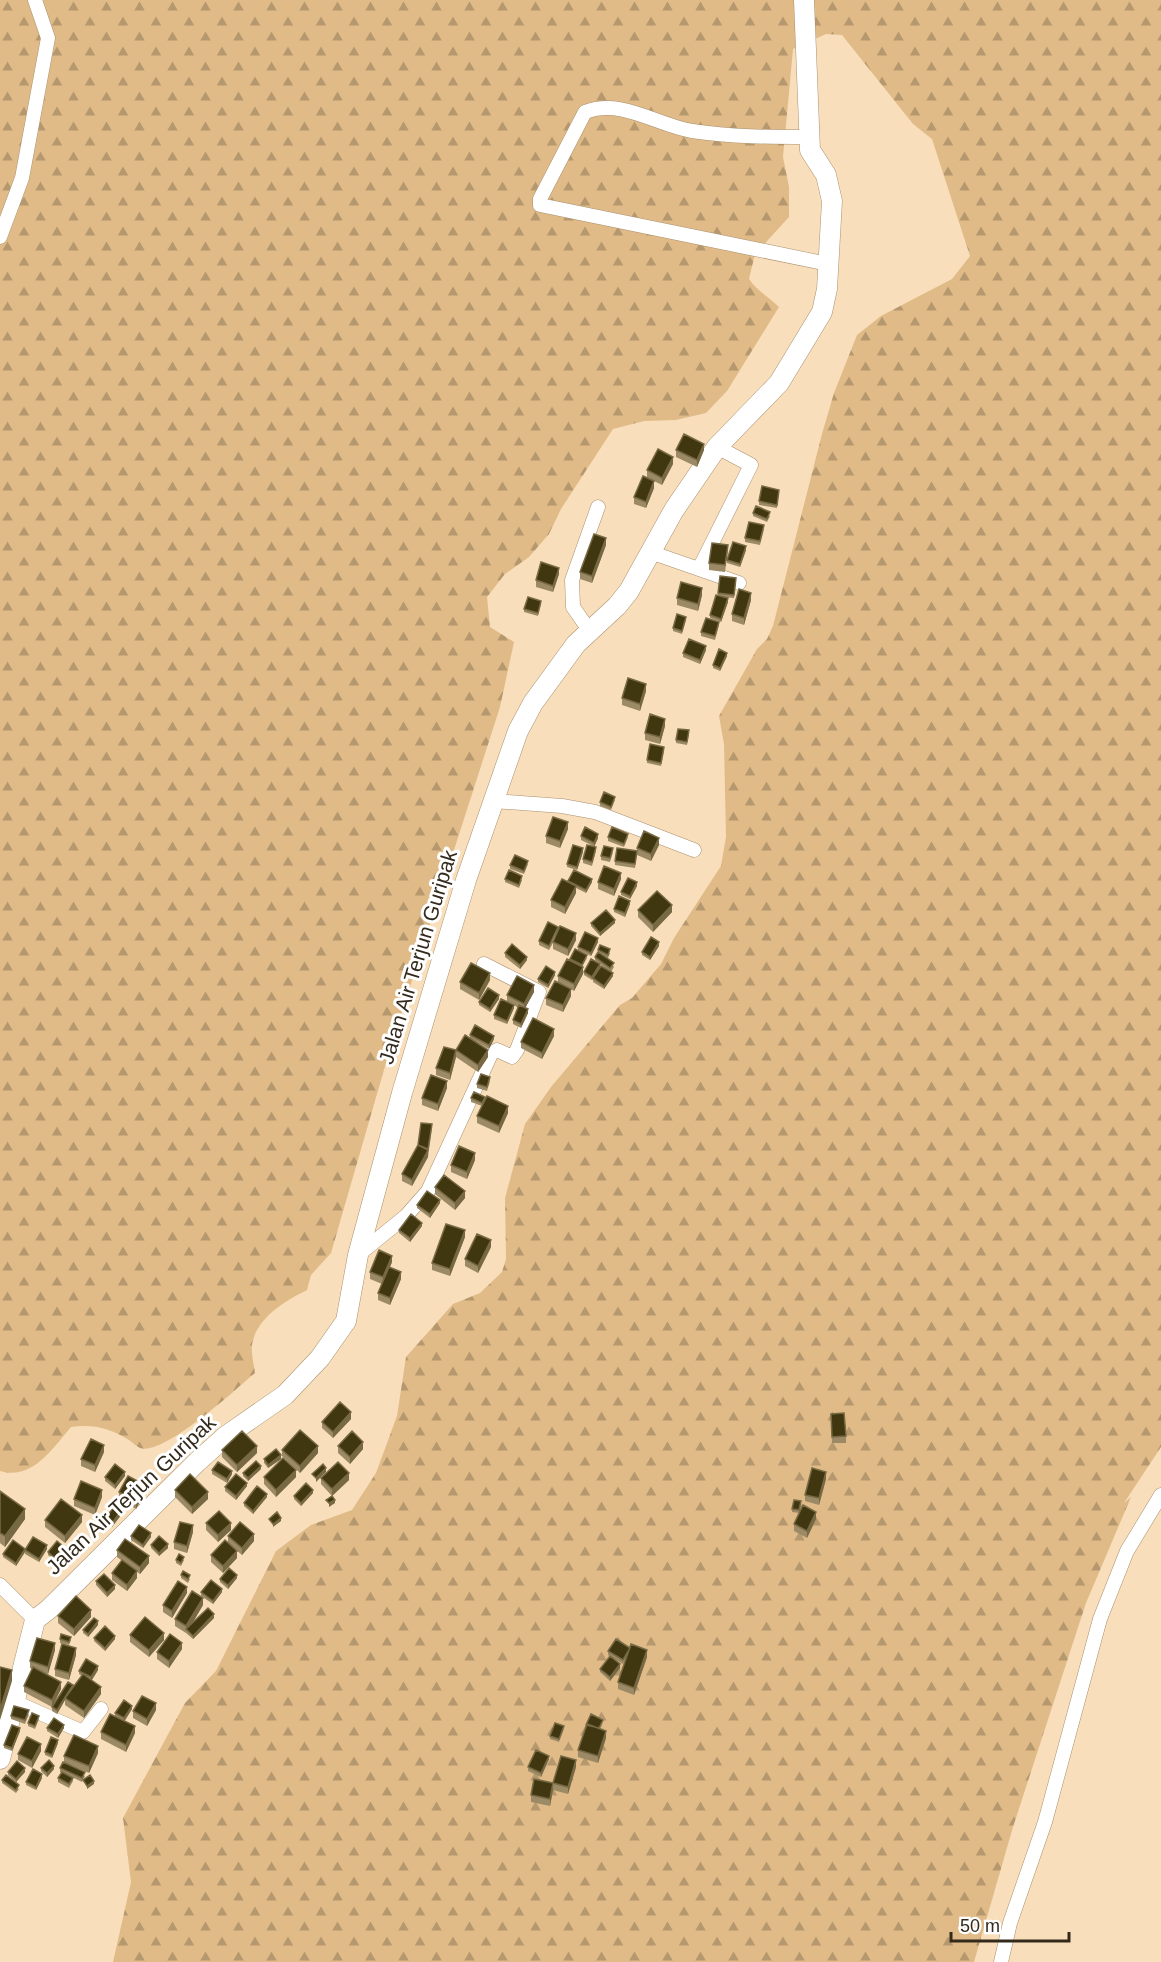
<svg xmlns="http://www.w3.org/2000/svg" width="1161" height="1962" font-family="Helvetica,sans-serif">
<defs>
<pattern id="forest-firs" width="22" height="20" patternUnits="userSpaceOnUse" patternTransform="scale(1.5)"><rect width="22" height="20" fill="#e0bb87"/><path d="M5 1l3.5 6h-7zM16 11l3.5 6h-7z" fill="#b6986e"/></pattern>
</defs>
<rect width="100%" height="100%" fill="#f8deba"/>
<!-- forest -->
<path fill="url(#forest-firs)" d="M0,0H1161V1447L1124,1503L1131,1497L1086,1603L1013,1827L974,1962H113L131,1882L123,1818L185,1703L216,1671L276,1551L311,1525L352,1510L376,1473L397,1416L406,1357L453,1304L480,1293L502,1272L506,1259L505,1198L525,1124L551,1087L620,1005L632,998L661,964L674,938L721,866L726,837L724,744L719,716L757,649L767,639L773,626L822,434L834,393L857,335L881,316L952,279L970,256L932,139L913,124L842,35L826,34L793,49L783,157L789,187V217L755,254L749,279C757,291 769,297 779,307L727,391L706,413L676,420L644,421L613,429L561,509L549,534L529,557L505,574L487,597L490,627L514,642L500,707L390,1049L331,1253L311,1275L307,1290C285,1301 256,1318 252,1345C251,1354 254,1365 255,1373C236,1389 164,1456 140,1448C136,1446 132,1442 129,1440C110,1428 93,1424 71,1427C53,1448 32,1481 0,1471Z"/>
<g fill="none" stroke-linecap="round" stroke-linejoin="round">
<!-- street casing -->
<g stroke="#aa916f" stroke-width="15">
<path id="street" d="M809,137C770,137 731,137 692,131C656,125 622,98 585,112L540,199V205L828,264
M0,237L22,178L48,38L35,0
M650,552L739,583
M699,569L751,465L717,447
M589,630L573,607L572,580L598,507
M493,801L562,806L595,812L694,850
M358,1255L406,1216L428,1191L491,1054L497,1050L512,1057L517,1050L539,992L484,964
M0,1585L35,1620
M15,1702L83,1732L101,1709
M1001,1962L1010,1923L1045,1822L1100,1619L1127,1551L1161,1495"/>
</g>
<!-- secondary casing -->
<g stroke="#aa916f" stroke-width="21">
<path id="secondary" d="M0,1759L35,1620L49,1609L197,1462L226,1436L285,1395L320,1358L346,1321L358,1255L402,1093L466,880L518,731L533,703L576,644L617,606L629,591L674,510L717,447L779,383L822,312L827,289L832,201L826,175L810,150L804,0"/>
</g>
<!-- street -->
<use href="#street" stroke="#fff" stroke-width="14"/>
<!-- secondary -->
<use href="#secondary" stroke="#fff" stroke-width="20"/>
</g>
<!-- wall -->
<path fill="#9c8a66" d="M676,450H704L697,467L676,457Z
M673,464L662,485L654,481V488L646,508L634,504V497L647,477V470Z
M779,493L777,508L759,505V501Z
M753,513L770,516L767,522L753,516Z
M764,529L760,545L745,542V538Z
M606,545L592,583L580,579V572Z
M746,550L740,567L727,563V560Z
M728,551L725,572L709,570V563Z
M559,574L553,592L536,587V580Z
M736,582L734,598L722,597L728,602L721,622L710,618V615L718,595V593Z
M702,595L698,611L677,605V598Z
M751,600L744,625L732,621V614Z
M541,604L538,616L524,612V609Z
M686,620L682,634L673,631V628Z
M719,625L715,640L701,636V632Z
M706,650L700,664L683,657V653Z
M727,656L720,671L713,668V665Z
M646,691L640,711L622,705V698Z
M665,726L660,744L645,740V733Z
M689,734L687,745L676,743V740Z
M664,751L661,766L647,763V760Z
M615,800L611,810L600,806V802Z
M568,829L560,848L546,843V836Z
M581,836L598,838L594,847L596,851L592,866L583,863V859L593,846L581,840Z
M608,837H628L624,847L608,841Z
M659,845L651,861L637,855L635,868L615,865V861L637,851V848Z
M583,852L577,870L567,867V864Z
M613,852L610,862L601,860V856Z
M528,864L524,874L510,869V865Z
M505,879L522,880L519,888L505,882Z
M621,879L614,896L598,889V882Z
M568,881L592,882L586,893L576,888V893L565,914L551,907V900L568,882Z
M637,886L630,899L621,895V892Z
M630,904L625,917L614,912V909Z
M638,910L672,912L653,932L638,917Z
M591,923H615L600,936L591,926Z
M576,940L568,956L553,949V943L549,950L539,945V941Z
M598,942L591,956L578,950V947Z
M659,946L650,960L642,955V952Z
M598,950L610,953L608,958L614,967L611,972L613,976L604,989L593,982V979L592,980L584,975V972L600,968L608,970L595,960V957L598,953Z
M505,953L527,960L520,969L505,957Z
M587,958L582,967L583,974L574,991L571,989V996L563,1012L546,1005V998L558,982V976L570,960Z
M555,975L548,988L538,982V979Z
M490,980L479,1000L460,989V982Z
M534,992L525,1008L528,1013L521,1028L513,1024V1020L518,1008L514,1005V1008L507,1024L494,1019V1015L507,1002V995Z
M499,999L490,1012L479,1005V1002Z
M470,1035L494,1039L489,1049L470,1038Z
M554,1036L542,1059L521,1048V1042Z
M456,1050L488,1057L478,1072L456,1057Z
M456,1057L450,1080L436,1075V1068Z
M490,1081L487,1091L477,1088V1084Z
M447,1088L438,1111L422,1105V1098Z
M471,1098L508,1113L499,1133L477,1123V1116L482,1106L471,1102Z
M432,1128L428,1157L412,1186L402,1181V1174Z
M475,1160L467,1179L451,1172V1165Z
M435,1187L465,1198L455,1210L435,1194Z
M440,1203L430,1218L417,1208V1205Z
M422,1226L410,1242L399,1233V1230Z
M465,1237L450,1276L432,1270V1263Z
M491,1247L478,1273L465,1266V1259Z
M392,1262L390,1267L401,1279L390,1305L378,1300V1293L382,1284L370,1279V1272Z
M351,1419L333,1438L322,1428V1422Z
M831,1421L846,1436V1443H832Z
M338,1446L363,1449L350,1464L338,1453Z
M222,1450L257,1453L237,1472L222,1457Z
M282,1450L318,1453L300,1473L282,1456Z
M104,1452L95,1472L81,1466V1459Z
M264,1459H281L268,1468L264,1463Z
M261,1469L248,1481L243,1476V1473Z
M212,1470L232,1474L227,1483L212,1474Z
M125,1476L115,1489L105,1481V1477Z
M264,1477H296L276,1497L264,1484Z
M321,1478L349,1480L332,1496L321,1484Z
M826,1479L819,1505L805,1501V1495Z
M247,1486L236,1500L225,1491V1487Z
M175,1490L208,1499L192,1514L175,1497Z
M0,1491L25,1519L5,1547L0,1543Z
M119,1492H145L136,1509L119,1499Z
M313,1493L301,1506L294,1499V1496Z
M102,1497L95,1515L74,1506V1499Z
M267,1497L253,1514L244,1506V1503Z
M801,1504L799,1513L816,1519L807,1538L794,1531V1524L799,1513L792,1512V1509Z
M121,1515L112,1527L106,1522V1518Z
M45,1520L82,1522L65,1543L45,1527Z
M206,1523L231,1530L218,1542L206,1530Z
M193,1532L187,1553L174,1549V1542Z
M131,1536L151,1537L143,1548L131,1540Z
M228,1536L254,1541L242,1555L228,1543Z
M151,1545L168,1548L159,1556L151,1548Z
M47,1549L39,1562L25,1554V1550Z
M117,1550L149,1563L140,1574L137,1572V1578L127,1591L112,1580V1573L131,1567L117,1557Z
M25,1552L16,1566L3,1557V1554Z
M48,1552L69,1554L59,1565L48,1555Z
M211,1555L237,1558L223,1573L211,1562Z
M176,1560H184L181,1566L176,1563Z
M181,1575L190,1579L188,1583L181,1578Z
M237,1578L228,1589L220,1582V1579Z
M96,1581L115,1589L107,1597L96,1585Z
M201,1592H222L213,1604L201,1596Z
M187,1593L172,1618L163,1612V1605Z
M203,1605L191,1624L214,1618L193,1639L186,1633L175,1626V1619Z
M58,1616L91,1617L74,1636L58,1623Z
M98,1625L88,1637L83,1633V1630Z
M130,1635L164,1640L149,1657L130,1642Z
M94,1638L115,1639L105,1651L94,1641Z
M60,1639L71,1640L69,1645L60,1643Z
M630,1648L647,1657L634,1695L618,1689V1682L626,1658L623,1664L608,1655V1651Z
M182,1649L169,1668L157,1659V1652Z
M55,1650L48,1674L41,1672L61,1689L52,1707L24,1692V1686L32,1669L30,1668V1661Z
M76,1655L69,1680L55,1676V1669Z
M620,1668L610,1681L600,1672V1669Z
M98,1670L92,1680L101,1694L84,1718L65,1705V1700L57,1714L52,1711V1707L73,1688L82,1676L79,1674V1671Z
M132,1709L124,1721L135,1733L126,1752L101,1739V1732L115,1716V1713Z
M156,1710L147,1726L133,1718V1711Z
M29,1714L25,1724L11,1719V1716Z
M39,1719L35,1729L28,1726V1723Z
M603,1723L600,1729L606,1738L598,1763L578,1757V1750Z
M47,1728H64L58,1738L47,1731Z
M564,1729L559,1742L550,1739V1736Z
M20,1731L12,1751L4,1748V1745Z
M58,1743L52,1758L45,1755V1752Z
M41,1751L32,1768L18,1760V1754Z
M98,1753L89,1773L64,1762V1756Z
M549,1759L541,1777L528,1771V1767Z
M576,1767L568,1794L553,1790L550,1806L531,1802V1795L553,1783Z
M41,1768L54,1769L47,1777L41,1771Z
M60,1768L85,1776L82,1782L72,1777L73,1781L69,1788L58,1782V1778L62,1773L60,1772Z
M8,1772H25L16,1782L8,1775Z
M42,1778L36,1790L26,1785V1782Z
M2,1780L19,1789L16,1793L2,1783Z"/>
<!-- shaded-wall -->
<path fill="#776944" d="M704,444V450L697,467V460Z
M673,457V464L662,485V478Z
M654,481V488L646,508V502Z
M606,538V545L592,583V576Z
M746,546V550L740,567V564Z
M559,568V574L553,592V586Z
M702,588V595L698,611V604Z
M751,593V600L744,625V618Z
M728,598V602L721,622V619Z
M706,646V650L700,664V660Z
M727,653V656L720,671V668Z
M646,684V691L640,711V704Z
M665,719V726L660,744V737Z
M568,822V829L560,848V841Z
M598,834V838L594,847V843Z
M659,838V845L651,861V854Z
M583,848V852L577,870V867Z
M621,873V879L614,896V889Z
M592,879V882L586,893V890Z
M637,882V886L630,899V896Z
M576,886V893L565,914V907Z
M630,901V904L625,917V913Z
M672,905V912L653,932V925Z
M615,920V923L600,936V933Z
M576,933V940L568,956V949Z
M598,938V942L591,956V953Z
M659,942V946L650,960V957Z
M527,957V960L520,969V965Z
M600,964V968L592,980V977Z
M583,967V974L574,991V984Z
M555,972V975L548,988V985Z
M490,973V980L479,1000V993Z
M613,973V976L604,989V986Z
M534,985V992L524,1010V1004Z
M571,989V996L563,1012V1005Z
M499,995V999L490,1012V1009Z
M514,1005V1008L507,1024V1021Z
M528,1009V1013L521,1028V1024Z
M554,1029V1036L542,1059V1053Z
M494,1036V1039L489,1049V1045Z
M456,1050V1057L450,1080V1073Z
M488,1050V1057L478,1072V1065Z
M447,1081V1088L438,1111V1104Z
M508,1106V1113L499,1133V1126Z
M428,1150V1157L412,1186V1180Z
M475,1153V1160L467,1179V1172Z
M465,1191V1198L455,1210V1203Z
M440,1200V1203L430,1218V1214Z
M422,1223V1226L410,1242V1238Z
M465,1230V1237L450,1276V1269Z
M491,1240V1247L478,1273V1266Z
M392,1256V1262L383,1284V1277Z
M401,1272V1279L390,1305V1298Z
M351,1412V1419L333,1438V1432Z
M363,1442V1449L350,1464V1457Z
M104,1445V1452L95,1472V1465Z
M257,1446V1453L237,1472V1465Z
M318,1446V1453L300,1473V1466Z
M281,1455V1459L268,1468V1465Z
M261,1466V1469L248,1481V1478Z
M326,1468V1472L316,1482V1478Z
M296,1470V1477L276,1497V1490Z
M232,1471V1474L227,1483V1479Z
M125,1472V1476L115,1489V1485Z
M826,1472V1479L819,1505V1498Z
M349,1473V1480L332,1496V1489Z
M247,1483V1486L236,1500V1496Z
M145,1485V1492L136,1509V1502Z
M102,1490V1497L95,1515V1508Z
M313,1490V1493L301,1506V1503Z
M208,1492V1499L192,1514V1507Z
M267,1494V1497L253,1514V1511Z
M335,1500V1503L329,1507V1503Z
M25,1509V1519L5,1547V1536Z
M121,1511V1515L112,1527V1523Z
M816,1512V1519L807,1538V1531Z
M82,1515V1522L65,1543V1536Z
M281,1518V1521L273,1527V1524Z
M231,1523V1530L218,1542V1535Z
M193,1525V1532L187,1553V1546Z
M151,1533V1537L143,1548V1545Z
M254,1534V1541L242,1555V1548Z
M168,1544V1548L159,1556V1553Z
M47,1545V1549L39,1562V1559Z
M25,1549V1552L16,1566V1563Z
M69,1551V1554L59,1565V1562Z
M237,1551V1558L223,1573V1566Z
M149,1556V1563L140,1574V1567Z
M137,1571V1578L127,1591V1585Z
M237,1575V1578L228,1589V1585Z
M115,1585V1589L107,1597V1593Z
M187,1587V1593L172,1618V1611Z
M222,1589V1592L213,1604V1601Z
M203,1598V1605L188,1631L186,1629V1626Z
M91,1610V1617L74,1636V1629Z
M214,1614V1618L193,1639V1636Z
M98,1621V1625L88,1637V1634Z
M164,1633V1640L149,1657V1650Z
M115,1636V1639L105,1651V1648Z
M55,1643V1650L48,1674V1667Z
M182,1643V1649L169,1668V1661Z
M76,1648V1655L69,1680V1673Z
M647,1650V1657L634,1695V1688Z
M620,1664V1668L610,1681V1677Z
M98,1666V1670L91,1681V1677Z
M12,1670V1681L0,1720V1710Z
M61,1682V1689L52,1707V1700Z
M73,1685V1688L65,1698V1700L57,1714V1710Z
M101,1687V1694L84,1718V1711Z
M156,1703V1710L147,1726V1719Z
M132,1706V1709L124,1722V1718Z
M64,1725V1728L58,1738V1734Z
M135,1726V1733L126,1752V1745Z
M20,1728V1731L12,1751V1748Z
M606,1731V1738L598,1763V1756Z
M58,1740V1743L52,1758V1755Z
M41,1744V1751L32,1768V1761Z
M98,1746V1753L89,1773V1766Z
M549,1756V1759L541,1777V1773Z
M576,1760V1767L568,1794V1787Z
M54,1766V1769L47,1777V1773Z
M25,1768V1772L16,1782V1779Z
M42,1774V1778L36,1790V1787Z
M94,1781V1784L87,1789V1786Z
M553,1783V1790L550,1806V1799Z"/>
<!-- building -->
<path fill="#403711" stroke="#776944" stroke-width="1.5" d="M684,434L704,444L697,460L676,450Z
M658,449L673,457L662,478L647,470Z
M643,476L654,481L646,502L634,497Z
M762,486L779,490L777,505L759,501Z
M756,506L770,512L767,519L753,513Z
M749,522L764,525L760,541L745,538Z
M594,534L606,538L592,576L580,572Z
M733,542L746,546L740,564L727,560Z
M712,543L728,545L725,565L709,563Z
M541,562L559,568L553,586L536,580Z
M720,576L736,578L734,595L718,593Z
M681,582L702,588L698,604L677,598Z
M739,589L751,593L744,618L732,614Z
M716,595L728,598L721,619L710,615Z
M528,597L541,601L538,613L524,609Z
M677,614L686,617L682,631L673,628Z
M706,618L719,622L715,636L701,632Z
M689,639L706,646L700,660L683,653Z
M719,649L727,653L720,668L713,665Z
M628,678L646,684L640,704L622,698Z
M650,714L665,719L660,737L645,733Z
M678,729L689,730L687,742L676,740Z
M650,744L664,747L661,763L647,760Z
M604,792L615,797L611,807L600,802Z
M553,817L568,822L560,841L546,836Z
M585,827L598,834L594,843L581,836Z
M612,827L628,834L624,844L608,837Z
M644,831L659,838L651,854L637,848Z
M573,845L583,848L577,867L567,864Z
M587,845L596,847L592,862L583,859Z
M604,846L613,848L610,858L601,856Z
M617,848L637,851L635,864L615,861Z
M515,855L528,861L524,871L510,865Z
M604,866L621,873L614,889L598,882Z
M509,870L522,876L519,885L505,879Z
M574,870L592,879L586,890L568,881Z
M628,878L637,882L630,896L621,892Z
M562,879L576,886L565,907L551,900Z
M657,891L672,905L653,925L638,910Z
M619,896L630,901L625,913L614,909Z
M606,910L615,920L600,933L591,923Z
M548,922L558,927L549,946L539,941Z
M560,926L576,933L568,949L553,942Z
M585,932L598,938L591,953L578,947Z
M651,937L659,942L650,957L642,952Z
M512,944L527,957L520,965L505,953Z
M600,945L610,949L608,955L598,950Z
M575,949L587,955L582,965L570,959Z
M598,952L614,963L610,968L595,957Z
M567,959L583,967L574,984L558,976Z
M591,959L600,964L592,977L584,972Z
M471,963L490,973L479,993L460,982Z
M546,966L555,972L548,985L538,979Z
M601,966L613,973L604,986L593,978Z
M517,976L534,985L524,1004L507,995Z
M555,981L571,989L563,1005L546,998Z
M488,988L499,995L490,1009L479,1002Z
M501,999L514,1005L507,1021L494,1015Z
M519,1005L528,1009L521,1024L513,1020Z
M533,1018L554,1029L542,1053L521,1042Z
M475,1025L494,1036L489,1045L470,1035Z
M465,1035L488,1050L478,1065L456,1050Z
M444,1047L456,1050L450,1073L436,1068Z
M481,1074L490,1077L487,1087L477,1084Z
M431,1075L447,1081L438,1104L422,1098Z
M474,1092L485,1097L482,1103L471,1098Z
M487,1096L508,1106L499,1126L477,1116Z
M421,1123L432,1124L428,1149L418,1145Z
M418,1145L428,1150L412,1180L402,1174Z
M459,1146L475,1153L467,1172L451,1165Z
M444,1175L465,1191L455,1203L435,1187Z
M427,1191L440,1200L430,1214L417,1205Z
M411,1214L422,1223L410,1238L399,1230Z
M446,1224L465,1230L450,1269L432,1263Z
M477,1234L491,1240L478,1266L465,1259Z
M379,1250L392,1256L383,1277L370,1272Z
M389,1267L401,1272L390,1298L378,1293Z
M340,1402L351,1412L333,1432L322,1422Z
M844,1413L846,1436L832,1437L831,1414Z
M300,1430L318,1446L300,1466L282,1450Z
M242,1431L257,1446L237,1465L222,1450Z
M352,1431L363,1442L350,1457L338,1446Z
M91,1439L104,1445L95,1465L81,1459Z
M276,1449L281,1455L268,1465L264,1459Z
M283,1458L296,1470L276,1490L264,1477Z
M256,1461L261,1466L248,1478L243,1473Z
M218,1462L232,1471L227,1479L212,1470Z
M338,1462L349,1473L332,1489L321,1478Z
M115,1464L125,1472L115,1485L105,1477Z
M323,1464L326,1468L316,1478L312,1474Z
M812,1468L826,1472L819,1498L805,1495Z
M190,1474L208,1492L192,1507L175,1490Z
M236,1474L247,1483L236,1496L225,1487Z
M128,1476L145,1485L136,1502L119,1492Z
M81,1481L102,1490L95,1508L74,1499Z
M306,1483L313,1490L301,1503L294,1496Z
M257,1486L267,1494L253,1511L244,1503Z
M0,1491L25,1509L5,1536L0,1533Z
M332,1496L335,1500L329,1503L326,1500Z
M61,1499L82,1515L65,1536L45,1520Z
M794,1500L801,1501L799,1510L792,1509Z
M803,1505L816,1512L807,1531L794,1524Z
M114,1506L121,1511L112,1523L106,1518Z
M219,1511L231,1523L218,1535L206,1523Z
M277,1512L281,1518L273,1524L269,1519Z
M180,1522L193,1525L187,1546L174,1542Z
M240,1522L254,1534L242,1548L228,1536Z
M139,1525L151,1533L143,1545L131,1536Z
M159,1536L168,1544L159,1553L151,1545Z
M33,1537L47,1545L39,1559L25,1550Z
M125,1539L149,1556L140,1567L117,1550Z
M13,1540L25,1549L16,1563L3,1554Z
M225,1540L237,1551L223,1566L211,1555Z
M57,1541L69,1551L59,1562L48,1552Z
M179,1554L184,1557L181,1563L176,1560Z
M122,1560L137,1571L127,1585L112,1573Z
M229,1568L237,1575L228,1585L220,1579Z
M183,1571L190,1575L188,1579L181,1575Z
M104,1574L115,1585L107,1593L96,1581Z
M211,1580L222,1589L213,1601L201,1592Z
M178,1581L187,1587L172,1611L163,1605Z
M192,1591L203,1598L186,1626L175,1619Z
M76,1596L91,1610L74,1629L58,1616Z
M208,1608L214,1614L193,1636L186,1629Z
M145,1617L164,1633L149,1650L130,1635Z
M94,1618L98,1621L88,1634L83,1630Z
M105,1626L115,1636L105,1648L94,1638Z
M61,1634L71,1637L69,1642L60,1639Z
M170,1634L182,1643L169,1661L157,1652Z
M37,1638L55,1643L48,1667L30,1661Z
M616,1639L630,1648L623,1660L608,1651Z
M62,1644L76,1648L69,1673L55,1669Z
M631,1644L647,1650L634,1688L618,1682Z
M610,1656L620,1664L610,1677L600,1669Z
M86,1659L98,1666L91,1677L79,1671Z
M0,1667L12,1670L0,1710Z
M33,1667L61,1682L52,1700L24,1686Z
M83,1674L101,1687L84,1711L65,1698Z
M68,1682L73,1685L57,1710L52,1707Z
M142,1696L156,1703L147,1719L133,1711Z
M124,1700L132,1706L124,1718L115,1713Z
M14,1706L29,1710L25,1720L11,1716Z
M32,1713L39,1716L35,1726L28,1723Z
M110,1714L135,1726L126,1745L101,1732Z
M591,1714L603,1720L599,1728L586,1725Z
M54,1718L64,1725L58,1734L47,1728Z
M555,1723L564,1726L559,1739L550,1736Z
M587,1724L606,1731L598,1756L578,1750Z
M12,1725L20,1728L12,1748L4,1745Z
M74,1735L98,1746L89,1766L64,1756Z
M27,1737L41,1744L32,1761L18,1754Z
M51,1737L58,1740L52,1755L45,1752Z
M536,1750L549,1756L541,1773L528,1767Z
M561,1756L576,1760L568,1787L553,1783L550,1799L531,1795L534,1779L553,1783Z
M49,1760L54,1766L47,1773L41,1768Z
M17,1761L25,1768L16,1779L8,1772Z
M63,1762L85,1772L82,1778L60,1768Z
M33,1769L42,1774L36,1787L26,1782Z
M62,1772L73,1778L69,1784L58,1778Z
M6,1775L19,1785L16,1790L2,1780Z
M90,1775L94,1781L87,1786L83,1780Z"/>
<g text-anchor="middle" stroke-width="6" stroke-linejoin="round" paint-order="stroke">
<!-- street labels -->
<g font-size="21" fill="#342a1c" stroke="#fff">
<text transform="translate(418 957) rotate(-73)" y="7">Jalan Air Terjun Guripak</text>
<text transform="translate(131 1495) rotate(-43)" y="7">Jalan Air Terjun Guripak</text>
</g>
</g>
<!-- scale -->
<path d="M951 1932v9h118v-9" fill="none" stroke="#342a1c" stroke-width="3"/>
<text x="960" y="1932" font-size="18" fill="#342a1c" stroke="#ffffff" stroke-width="4.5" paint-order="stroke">50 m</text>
</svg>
